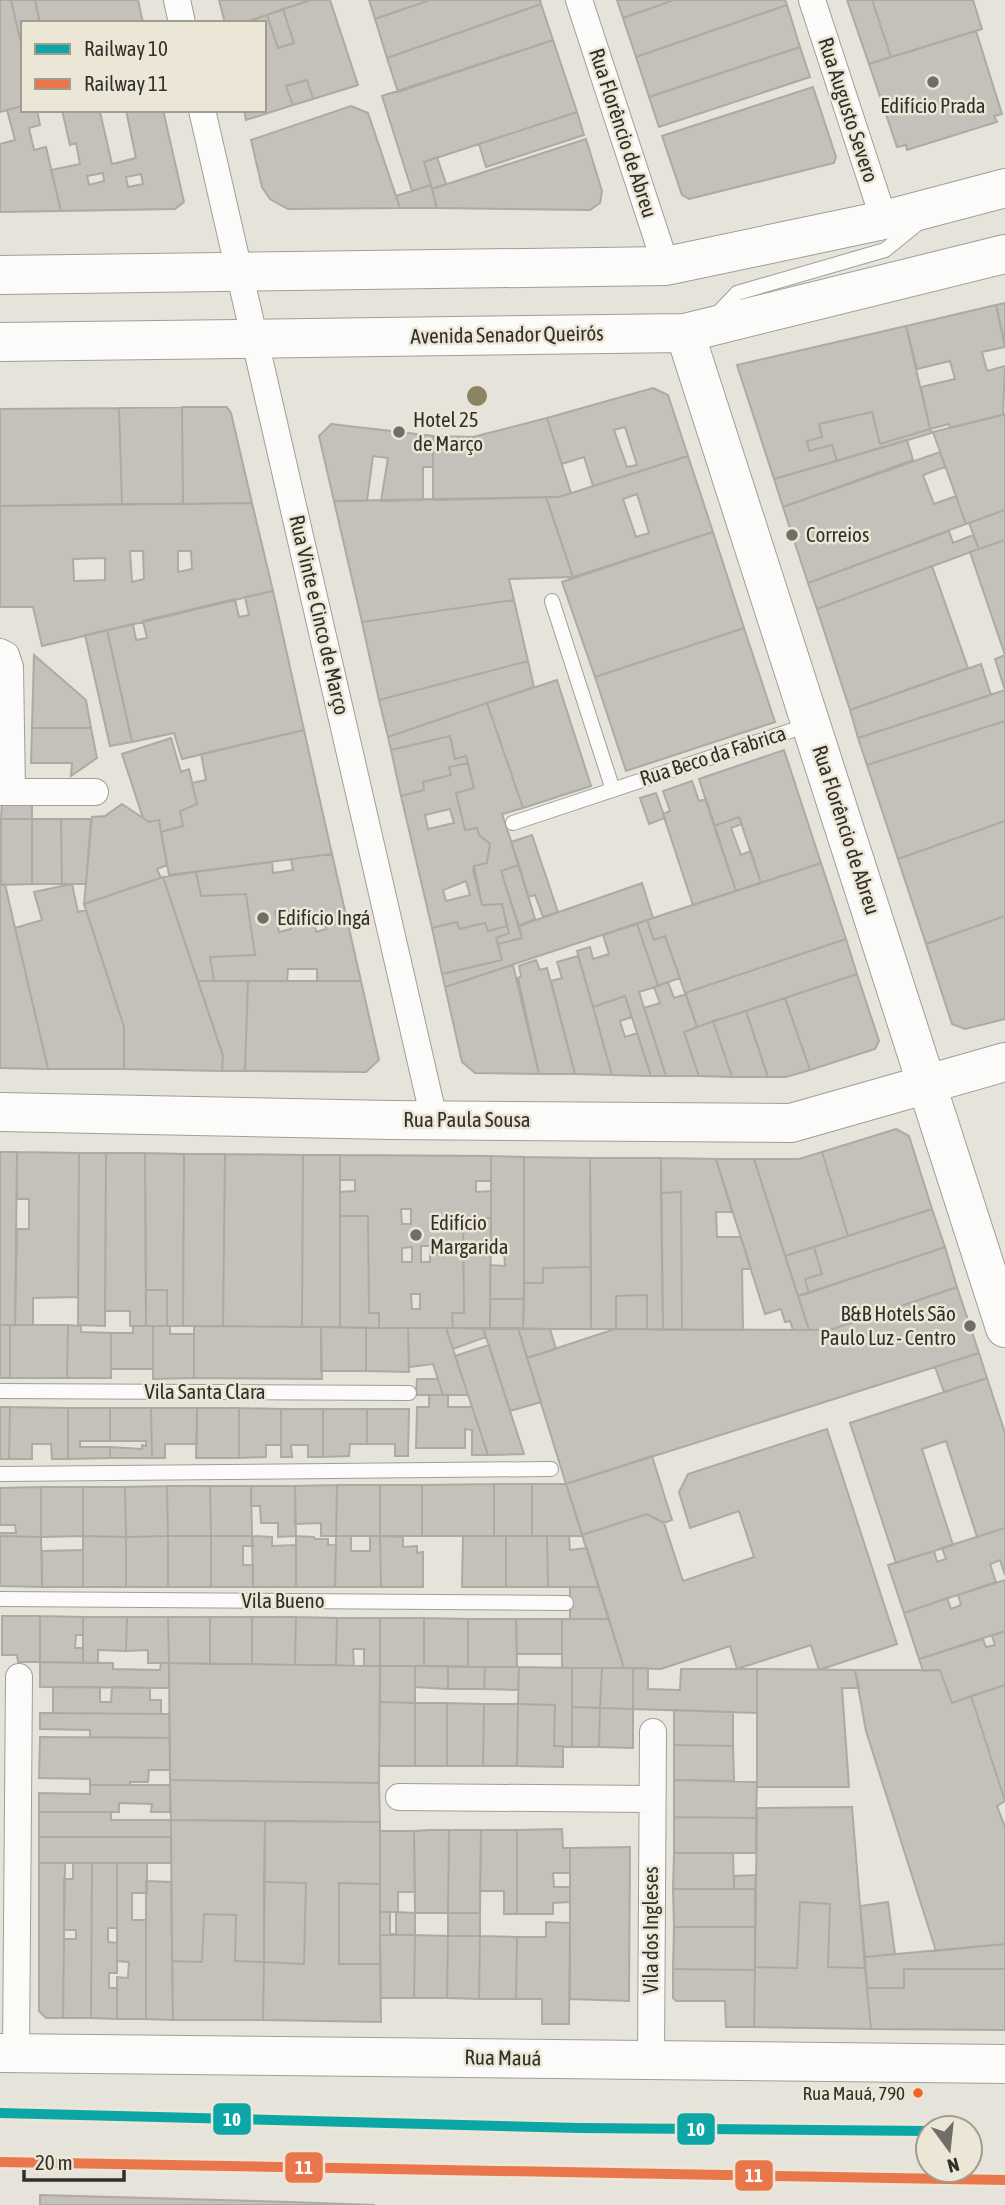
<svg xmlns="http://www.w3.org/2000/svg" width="1005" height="2205" font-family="'Asap Condensed',sans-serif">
<rect width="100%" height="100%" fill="#e6e3db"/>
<!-- building -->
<path fill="#c3c1ba" stroke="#acaaa3" stroke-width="2" fill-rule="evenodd" d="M0,0H11L23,52V106L0,112Z
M11,0H35L40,23H23V52Z
M35,0H138L143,23H40Z
M219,0H311L243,23H225Z
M311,0H330L358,85L313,99L307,80L286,86L293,105L246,120L244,110H264V23H243L267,15L278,48L294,43L283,9Z
M369,0H430L375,19Z
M430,0H540L541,4L387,58L375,19Z
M617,0H674L623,18Z
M674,0H785L787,5L636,57L623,18Z
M847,0H872L891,57L869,64Z
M872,0H973L982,29L891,57Z
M541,4L553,40L398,92L387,58Z
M787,5L800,47L649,97L636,57Z
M283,9L294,43L278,48L267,15Z
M976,31L1002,114L994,116L997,122L907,150L906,145L897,147L869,64Z
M553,40L577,112L424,162L431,185L412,191L382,96Z
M800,47L810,77L659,127L649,97Z
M307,80L313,99L293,105L286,86Z
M813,87L836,157L834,163L689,199L682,195L662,136Z
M23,106V110H37L40,125L29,128L34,150L46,147L61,211L0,212V144L15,140L7,110Z
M351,106L368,113L400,208L288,209L270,199L262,187L251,140Z
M62,110H107L100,112L112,164L136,158L126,110H163L184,202L175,209L61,211L51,170L80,164L76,143L70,145ZM103,173L104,181L89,185L87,176ZM141,174L143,184L128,187L126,177Z
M577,112L584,135L486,167L479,144Z
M586,139L602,191L600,203L590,210L437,208L432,189Z
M437,157L446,184L432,189L424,162Z
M431,185L437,208H400L396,196Z
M1005,303V344L996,305Z
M996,305L1005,347L982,352L987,371L1005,366L1003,415L950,428L949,424L930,429L921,387L955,379L950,361L917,369L906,326Z
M906,326L930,429L880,444L872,412L819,424L822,437L807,441L809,451L832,445L837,461L774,479L737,365Z
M653,388L668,395L688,456L593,486L584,457L562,464L547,418ZM625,427L637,465L627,467L614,430Z
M182,407H227L231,413L252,503L183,504Z
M182,407L183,504H122L119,408Z
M119,408L122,504L0,506V409Z
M872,412L880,444L930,429L932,433L837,461L832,445L809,451L807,441L822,437L819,424Z
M1005,414V510L966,524L933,432Z
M547,418L571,493L559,497L433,500V436L473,437Z
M331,424L433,436V467H423V500L381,501L388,458L373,456L367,501H334L319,436Z
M907,440L913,460L783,507L774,479Z
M940,452L945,467L923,475L934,504L956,496L966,524L808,583L783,507Z
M688,456L713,532L573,577L546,497H559ZM637,494L649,533L636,537L623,499Z
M546,497L573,577L509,579L514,600L362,622L334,501Z
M252,503L273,591L42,646L33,607H0V506ZM130,551H143L144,579L132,582ZM178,551H191L192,569L178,572ZM105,558V580L74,581L73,559Z
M1005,510V540L979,549L969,523Z
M949,531L953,543L973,535L979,549L817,609L808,583Z
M713,532L744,628L595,677L562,582Z
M1005,540V655L970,552Z
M932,566L968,668L850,710L817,609Z
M273,591L304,730L182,759L174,733L132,742L107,630L133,624L136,640L147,638L143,621L235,599L239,617L249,615L245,597Z
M514,600L528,661L379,700L362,622Z
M744,628L775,722L626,771L595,677Z
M107,630L132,742L110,746L85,635Z
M34,655L86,700L91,728H32Z
M1005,655V690L995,659Z
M528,661L534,687L388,737L379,700Z
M981,664L991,695L858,738L850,710Z
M557,680L591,786L523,808L487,703Z
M1005,690V721L867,765L858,738Z
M487,703L523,808L502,814L519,865L501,871L522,938L498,944L496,938L509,933L502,904L482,905L473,870L474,866L487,863L490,844L479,835L477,828L465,830L456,793L474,788L466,756L455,759L450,736L391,750L388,737Z
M1005,721V821L898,859L867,765Z
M32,728H91L97,758L71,776L72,763H31Z
M304,730L332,854L169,875L161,832L183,826L180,811L197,804L192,783L206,780L201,754Z
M450,736L455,759L466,756L468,763L449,767L451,775L423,782L424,790L401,796L391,750Z
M171,738L181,772L189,769L197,804L180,811L183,826L161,832L159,820L149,822L143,818L122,754Z
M784,750L821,863L761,883L739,817L714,826L699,779Z
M468,763L474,788L456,793L465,830L477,828L479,835L490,844L487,863L474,866L482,905L502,904L507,926L488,931L485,923L459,929L457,922L432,928L401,796L424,790L423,782L451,775L449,767ZM450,809L454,823L428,829L425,815ZM466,881L470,895L446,901L443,890Z
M692,781L699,801L706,799L736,891L693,905L663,814L670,811L663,791Z
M656,793L665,818L649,824L640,798Z
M2,801H32V819H1Z
M122,804L149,822L159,820L167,865L157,869L161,878L84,904L92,817L105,816Z
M739,817L742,824L731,828L741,855L751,851L761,883L736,891L714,826Z
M1,819H32V884L1,885Z
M32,819H61L62,884H32Z
M61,819H91L86,884H62Z
M1005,821V916L926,944L898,859Z
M532,835L558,912L543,917L535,895L528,897L511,842Z
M332,854L361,981H317V969H288L287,981H214L210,957L255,955L246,894L201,896L196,872L272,862L273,873L293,870L291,859ZM287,909L291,929L279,932L275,911ZM323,915L326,929L316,932L313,916Z
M821,863L846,939L685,993L665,936L654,940L647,920Z
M519,865L535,919L519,926L501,871Z
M196,872L201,896L246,894L255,955L210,957L214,981H198L163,877Z
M163,877L223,1056L222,1071L124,1069V1027L84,904Z
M642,883L653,918L445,987L442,974L502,960L498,944L522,938L519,926Z
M5,884L15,928L48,1069L0,1068V885Z
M72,884L78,912L86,910L124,1027V1069H48L15,928L42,920L34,892Z
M1005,916V1019L965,1029L952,1024L926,944Z
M647,920L654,940L665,936L680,978L658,986L637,924Z
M457,922L459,929L485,923L488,931L507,926L509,933L496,938L502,960L442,974L432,928Z
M637,924L658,986L639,992L666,1076H651L625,996L593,1007L577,951L590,947L593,959L609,954L603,935Z
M846,939L857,974L697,1027L685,993Z
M578,956L593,1007L612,1075L575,1074L551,981L562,978L557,962Z
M536,960L540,970L547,968L575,1074H539L518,978L521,976L519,966Z
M513,965L539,1074L475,1073L462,1062L445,987Z
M857,974L879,1041L875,1049L810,1070L785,998Z
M198,981H248L245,1071H222L223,1056Z
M248,981H361L379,1060L366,1072L245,1071Z
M668,982L674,998L686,994L697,1027L684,1032L699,1076H666L644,1008L660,1003L654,987Z
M625,996L632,1017L620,1021L625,1037L637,1033L651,1076L612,1075L593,1007Z
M785,998L810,1070L786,1077H768L746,1011Z
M746,1011L768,1077H732L713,1021Z
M713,1021L732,1077L699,1076L684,1032Z
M896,1129L909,1136L932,1209L848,1236L822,1152Z
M0,1152H17L15,1325H0Z
M17,1152L79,1153L78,1297L33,1298V1325H15L17,1229H29V1199H17Z
M822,1152L848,1236L785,1256L754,1159H799Z
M79,1153H106L105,1326L78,1325Z
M106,1153H145L146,1326H130V1311H105Z
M145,1153L184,1154L183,1326H167V1290H146Z
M184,1154H225L223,1326H183Z
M225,1154L303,1155L302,1327L223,1326Z
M303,1155H340V1327H302Z
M340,1155L491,1156V1181H476V1192L491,1191V1218H463L464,1313H452L453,1328H379V1313H369L368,1216H340V1192L355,1191V1180H340ZM401,1209H411V1224H402ZM421,1246H430V1262H421ZM412,1247V1262H402V1248ZM411,1294H420V1309H412Z
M491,1156L524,1157V1299H490V1265L505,1266L504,1252H491Z
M524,1157L590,1158L591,1267L543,1268V1283H524Z
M590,1158H661L663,1330L647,1329V1295L616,1296V1329H591Z
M661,1158L716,1159L732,1212H716L717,1237H741L751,1269H742L743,1330H682L681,1192L661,1193Z
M716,1159H754L809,1330H793L790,1321L785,1322L781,1309L765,1314Z
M681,1192L682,1330H663L661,1193Z
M932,1209L945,1247L809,1293L805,1279L822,1274L814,1247Z
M340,1216H368L369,1313H379V1328L340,1327Z
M463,1218H491L490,1329L453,1328L452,1313H464Z
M814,1247L822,1274L805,1279L809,1293L798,1296L785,1256Z
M945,1247L957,1287L830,1330H809L798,1296Z
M591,1267V1329H523L524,1283H543V1268Z
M957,1287L979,1353L566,1484L527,1358L615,1329L830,1330Z
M146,1290H167V1326H146Z
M647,1295V1329H616V1296Z
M490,1299H524L523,1329H490Z
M0,1325H10V1378H0Z
M10,1325H68L67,1378H10Z
M68,1325L81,1326V1332L111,1333V1378H67Z
M133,1326H153V1369H111V1333H133Z
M153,1326H170V1334H194V1378L153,1379Z
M194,1326L321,1327L322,1379L194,1378Z
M321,1327L366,1328V1371H321Z
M366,1328H408L409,1372L366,1371Z
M408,1328H446L468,1395H443L433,1364L409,1367Z
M446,1328H483L486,1337L453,1349Z
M483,1328H518L541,1402L510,1411Z
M518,1328L550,1329L556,1349L527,1358Z
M489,1345L510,1411L524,1454L488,1455L455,1356Z
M979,1353L987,1378L944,1392L935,1367Z
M987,1378L1005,1433V1528L977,1537L946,1441L922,1449L953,1545L896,1563L850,1423Z
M417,1379H438L443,1395H416Z
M429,1395H448V1407H472L488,1455H472V1430L465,1429V1448H416L417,1407H429Z
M0,1407H10L9,1459H0Z
M10,1407L68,1408V1459H52L51,1444H32V1459H9Z
M68,1408H110V1441H80V1447H110V1458L68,1459Z
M110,1408H151L152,1458H110V1447L142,1449V1445L146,1446V1441H110Z
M151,1408H197V1444H165V1458H152Z
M197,1408H239V1458H196Z
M239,1408L281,1409V1445H266V1457L239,1458Z
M281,1409H323V1457H308V1445H291L292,1457H281Z
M323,1409H367V1444H350L349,1456L323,1457Z
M367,1409H409L408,1456H395V1444H367Z
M827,1429L897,1644L819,1670L811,1645L737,1669L730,1646L661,1669L624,1668L582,1535L647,1514L664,1523L683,1581L754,1557L739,1511L690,1528L679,1492L688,1474Z
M652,1456L672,1520L664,1523L647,1514L582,1535L566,1484Z
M494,1484H532V1536H494Z
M494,1484V1536H422V1485Z
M532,1484H566L583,1536H532Z
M337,1485L336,1536H321V1523L295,1524V1486Z
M337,1485H380V1536H336Z
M380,1485H422V1536H380Z
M167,1486H210L211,1536H168Z
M167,1486L168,1536L126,1537L125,1487Z
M210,1486H251L252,1536H211Z
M251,1486H295L296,1536L278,1537V1523H261L260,1506H251Z
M41,1487H83V1536L41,1537Z
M41,1487V1537L0,1536V1533H16L15,1525H0V1488Z
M83,1487H125L126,1537L83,1536Z
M1005,1528V1575L1000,1560L990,1564L996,1582L904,1613L888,1565L934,1551L937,1562L946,1559L942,1548Z
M0,1536L41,1537L42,1587L0,1586Z
M83,1536L126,1537V1587H83Z
M168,1536V1587H126V1537Z
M168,1536H211V1587H168Z
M211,1536H252L253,1546H243V1565H253V1587H211Z
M252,1536L272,1537V1546L296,1545V1587H253Z
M296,1536L314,1537L315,1539H328V1545L336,1544L335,1587H296Z
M336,1536H351V1551H370V1536H380L381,1587H335Z
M380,1536L403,1537V1547L417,1546V1553L423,1552V1587H381Z
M463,1536H506V1587H462Z
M506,1536H547L548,1587H506Z
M547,1536H569L570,1550L587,1548L599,1587H548Z
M83,1550V1587H42V1551Z
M1005,1580V1631L919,1659L904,1613L947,1598L951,1609L961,1605L958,1595Z
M570,1587H599L609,1619H570Z
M2,1616H40V1662H18L17,1655H2Z
M40,1616L83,1617V1635H76L75,1648H83V1663L40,1662Z
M83,1617H127L126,1651L98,1650V1663H83Z
M127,1617H168L169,1663H148V1650L126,1651Z
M168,1617H210V1664L169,1663Z
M210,1617H252V1664H210Z
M252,1617H296L295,1665L252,1664Z
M296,1617L337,1618L336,1665H295Z
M337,1618H380V1666H364V1649H353L354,1666L336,1665Z
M380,1618H424V1666H380Z
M424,1618L468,1619V1667L424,1666Z
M468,1619H516L517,1667H468Z
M516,1619H562V1654H517Z
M562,1619H609L624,1668H562Z
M1005,1631V1685L952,1703L940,1670L923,1671L919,1659L983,1639L986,1647L995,1645L992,1636Z
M40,1662L113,1663V1669L160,1670L161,1663H169V1688L40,1687Z
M169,1663L380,1666L379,1783L170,1780Z
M380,1666H415V1703L380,1702Z
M415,1666H448V1689L415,1687Z
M448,1666L485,1667L484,1689H448Z
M485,1667H519L518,1690L484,1689Z
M519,1667L572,1668V1747L554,1746L555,1705L518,1704Z
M572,1668H602L600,1708L572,1707Z
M602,1668H633V1709L600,1708Z
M633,1668H648V1689L680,1690L681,1669H757V1713L633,1709Z
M757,1669L855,1670L859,1688H842L849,1787H757Z
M855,1670H940L952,1703L971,1696L1005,1801L997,1806L1005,1827V1944L936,1951L866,1731Z
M1005,1685V1801L971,1696Z
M53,1687H100V1702H111L112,1687L150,1688V1700H161V1714L53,1713Z
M380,1702L415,1703V1766H379Z
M415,1703H447V1766H415Z
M447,1703L484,1704L483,1766H447Z
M484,1704H518L517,1766H483Z
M518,1704L555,1705L554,1746H563V1767L517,1766Z
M572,1707L600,1708L599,1747H572Z
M600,1708L633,1709V1748L599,1747Z
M674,1710L733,1712V1746L674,1745Z
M40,1713L169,1714L170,1738L90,1737V1730L40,1729Z
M40,1737L170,1738V1770H149L148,1782H130V1785H90V1779L39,1778Z
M674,1745L733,1746L734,1781L674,1780Z
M170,1780L379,1783L380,1822L171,1820Z
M674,1780L757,1782L756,1818L674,1817Z
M90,1785H170V1812H151L152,1804L119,1803V1812H39V1793L90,1794Z
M852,1807L865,1968L828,1967L830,1904L800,1902L797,1968L755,1967L757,1808Z
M39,1812H111V1820H171V1837H39Z
M674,1817L756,1818V1853H674Z
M171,1820L265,1821L264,1962L235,1961L236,1915L204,1914L202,1962L172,1961Z
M265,1821L380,1822V1884L339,1883V1964H380L381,2022L263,2020L264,1962L304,1964L306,1883L264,1882Z
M562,1829L563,1848H570V1873H553L554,1887H570V1902L553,1903V1914H517V1830Z
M430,1830H449L448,1913H415L414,1831Z
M449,1830H481L480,1913H448Z
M481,1830H517V1914H504V1891H480Z
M380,1831H414L415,1892H398V1912H380Z
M39,1837H171V1863H39Z
M630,1847L629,2001L570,1999V1848Z
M674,1853H733L734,1889H673Z
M39,1863H65L63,2018H46L39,2011Z
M73,1863H92L91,2018H63L64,1939H76V1930H64V1879H73Z
M92,1863H117V1928H108V1942L117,1943V1973H109V1988H117V2019L91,2018Z
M117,1863H147V1893H132V1920H146V2019H117V1977L128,1978L129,1962L117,1961Z
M756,1875L755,1889H734V1876Z
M146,1881L171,1882L173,2020L146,2019Z
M264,1882L306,1883L304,1964L264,1962Z
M339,1883L380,1884V1964H339Z
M673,1889H755V1927H674Z
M800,1902L830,1904L828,1967L865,1968L871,2029L754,2027L755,1967L797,1968Z
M888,1902L895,1954L865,1957L860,1906Z
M380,1912H390V1934H396V1912L415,1913V1935H380Z
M448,1913H480V1936H448Z
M204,1914L236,1915L235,1961L264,1962L263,2020H173L172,1961L202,1962Z
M546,1922L570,1923L569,2024H542V1999H516L517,1937H546Z
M674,1927H755V1970L673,1969Z
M380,1935H415L414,1998H381Z
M415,1935L448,1936L447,1998H414Z
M448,1936H480L479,1999L447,1998Z
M480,1936L517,1937L516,1999H479Z
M1005,1944V1969H904V1988H867L865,1957Z
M673,1969L755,1970L754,2027H726L725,2001H676L673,1998Z
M904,1969H1005V2030L871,2029L867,1988H904Z
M40,2195L290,2202L375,2205H40Z"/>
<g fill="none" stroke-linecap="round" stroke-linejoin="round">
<!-- lane casing -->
<g stroke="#a19e98" stroke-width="16">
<path id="lane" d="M717,314L737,293L885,250L917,224
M552,601L613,790
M513,823L811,724
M0,1391L409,1393
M0,1474L551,1469
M0,1599L566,1603"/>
</g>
<!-- street casing -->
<g stroke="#a19e98" stroke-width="28">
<path id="street" d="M177,0L182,23
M579,0L666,266
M812,0L884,220
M202,110L434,1119
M0,652L6,655L10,667L12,791
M0,792H95
M399,1797L652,1799
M16,2053L19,1677
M651,2060L653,1732"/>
</g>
<!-- secondary casing -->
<g stroke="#a19e98" stroke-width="40">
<path id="secondary" d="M685,333L1005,1328
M0,1112L391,1120L791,1123L1005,1062
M0,2053L1005,2064"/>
</g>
<!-- primary casing -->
<g stroke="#a19e98" stroke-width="40">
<path id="primary" d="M0,275L666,266L884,220L1005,188
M0,342L685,333L1005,254"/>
</g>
<!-- lane -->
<use href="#lane" stroke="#fbfbfa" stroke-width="14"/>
<!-- street -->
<use href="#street" stroke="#fbfbfa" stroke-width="26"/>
<!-- secondary -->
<use href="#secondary" stroke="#fbfbfa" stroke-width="38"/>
<!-- primary -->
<use href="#primary" stroke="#fbfbfa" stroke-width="38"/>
<!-- rail-1 casing -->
<g stroke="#ebe6d6" stroke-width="16">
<path id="rail-1" d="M0,2113L580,2128L928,2131"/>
</g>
<!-- rail-2 casing -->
<g stroke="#ebe6d6" stroke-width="16">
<path id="rail-2" d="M0,2162L1005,2180"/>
</g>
<!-- rail-1 -->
<use href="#rail-1" stroke="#0ca6a7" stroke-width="10"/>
<!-- rail-2 -->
<use href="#rail-2" stroke="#ea774c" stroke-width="10"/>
</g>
<!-- trees -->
<circle fill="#8b8363" cx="477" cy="396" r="10"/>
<!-- markers -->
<g fill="#706e67" stroke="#ebe6d6" stroke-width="2.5">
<circle cx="933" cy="82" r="7"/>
<circle cx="399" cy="432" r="7"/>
<circle cx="792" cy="535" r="7"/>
<circle cx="263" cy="918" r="7"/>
<circle cx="416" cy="1235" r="7"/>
<circle cx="970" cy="1326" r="7"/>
</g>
<circle fill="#f26522" stroke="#ebe6d6" stroke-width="2.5" cx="918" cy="2093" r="6"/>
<g text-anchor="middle" stroke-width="5" stroke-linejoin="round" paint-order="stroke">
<!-- bus labels -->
<g font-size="19" fill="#312f29" stroke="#ebe6d6" text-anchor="end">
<text x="905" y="2100">Rua Mauá, 790</text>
</g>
<!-- poi labels -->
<g font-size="21" fill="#312f29" stroke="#ebe6d6" text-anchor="start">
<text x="933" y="113" text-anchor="middle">Edifício Prada</text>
<text x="413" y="427">Hotel 25<tspan x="413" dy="24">de Março</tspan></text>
<text x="806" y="542">Correios</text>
<text x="277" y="925">Edifício Ingá</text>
<text x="430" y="1230">Edifício<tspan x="430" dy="24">Margarida</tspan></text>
<text x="956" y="1321" text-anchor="end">B&amp;B Hotels São<tspan x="956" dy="24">Paulo Luz - Centro</tspan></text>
</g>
<!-- street labels -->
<g font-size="21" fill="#312f29" stroke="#ebe6d6">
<text transform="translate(848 110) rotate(72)" y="7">Rua Augusto Severo</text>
<text transform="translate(623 133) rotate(72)" y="7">Rua Florêncio de Abreu</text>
<text transform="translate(507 335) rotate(-1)" y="7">Avenida Senador Queirós</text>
<text transform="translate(319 615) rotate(77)" y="7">Rua Vinte e Cinco de Março</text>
<text transform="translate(713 756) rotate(-18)" y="7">Rua Beco da Fabrica</text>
<text transform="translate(846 830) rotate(72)" y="7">Rua Florêncio de Abreu</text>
<text x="467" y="1127">Rua Paula Sousa</text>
<text x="205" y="1399">Vila Santa Clara</text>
<text x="283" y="1608">Vila Bueno</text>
<text transform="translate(651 1930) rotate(-90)" y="7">Vila dos Ingleses</text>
<text transform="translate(503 2058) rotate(1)" y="7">Rua Mauá</text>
</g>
</g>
<g stroke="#ebe6d6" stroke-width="2.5">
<rect x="212" y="2102" width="40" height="34" rx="7" fill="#0ca6a7"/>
<rect x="676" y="2112" width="40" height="34" rx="7" fill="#0ca6a7"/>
<rect x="284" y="2151" width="40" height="33" rx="7" fill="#ea774c"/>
<rect x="734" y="2159" width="40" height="33" rx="7" fill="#ea774c"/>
</g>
<g font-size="19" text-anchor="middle" font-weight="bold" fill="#fff">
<text x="232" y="2126">10</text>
<text x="696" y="2136">10</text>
<text x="304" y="2174">11</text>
<text x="754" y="2182">11</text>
</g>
<!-- legend -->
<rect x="21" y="21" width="245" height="91" fill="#ebe6d6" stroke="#a19d91" stroke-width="2"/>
<rect x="35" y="44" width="35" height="10" fill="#0ca6a7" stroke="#a19d91" stroke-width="2"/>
<text x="84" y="56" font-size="21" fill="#312f29">Railway 10</text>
<rect x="35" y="79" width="35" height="10" fill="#ea774c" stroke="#a19d91" stroke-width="2"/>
<text x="84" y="91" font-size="21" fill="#312f29">Railway 11</text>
<!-- north arrow -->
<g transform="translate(949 2149) rotate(165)"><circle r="33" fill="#ebe6d6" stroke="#a19d91" stroke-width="2"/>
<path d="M0-5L12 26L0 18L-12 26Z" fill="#706e67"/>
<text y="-10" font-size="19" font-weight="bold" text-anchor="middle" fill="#312f29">N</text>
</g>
<!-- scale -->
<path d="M24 2170v10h100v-10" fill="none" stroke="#312f29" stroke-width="3.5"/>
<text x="35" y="2170" font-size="21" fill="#312f29" stroke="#ebe6d6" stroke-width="5" paint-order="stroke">20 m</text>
</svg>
